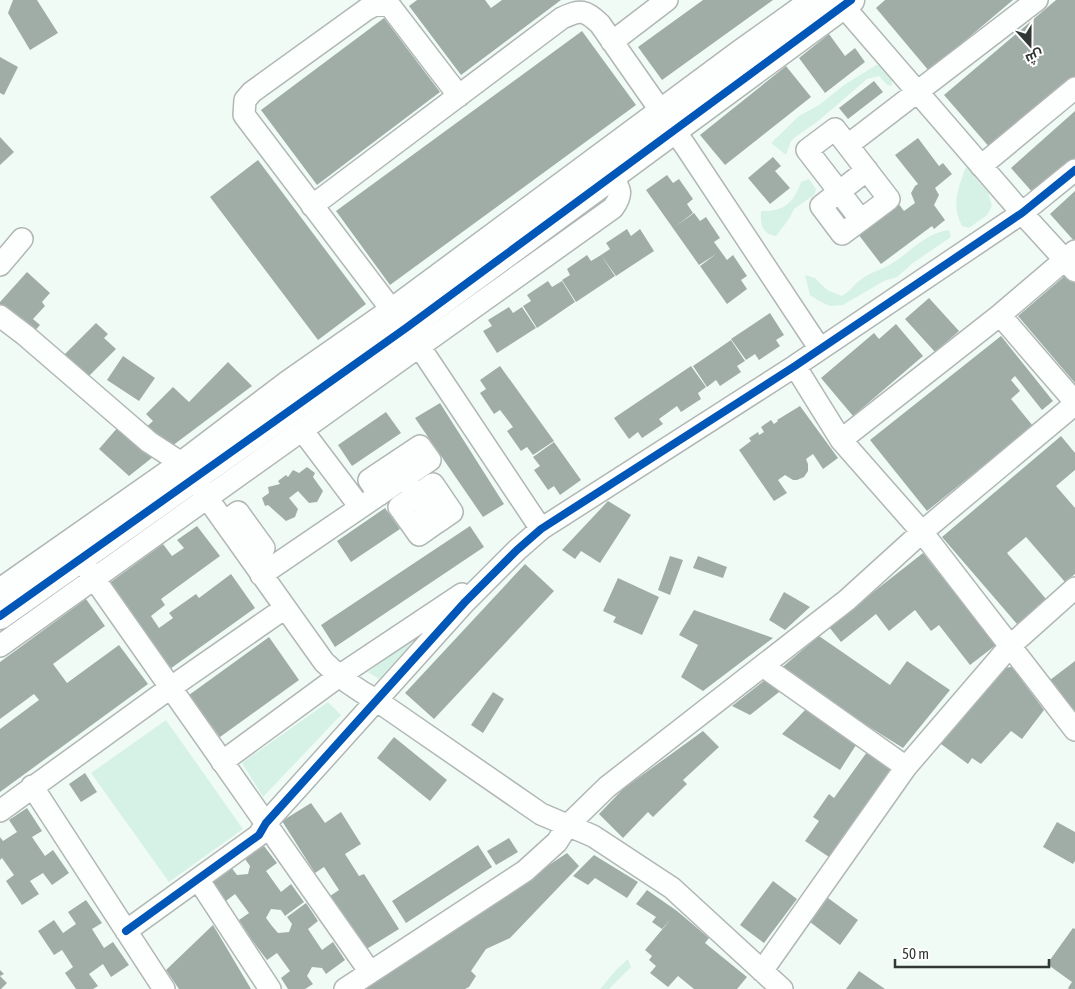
<svg xmlns="http://www.w3.org/2000/svg" width="1075" height="989" font-family="'Asap Condensed',Cairo,sans-serif">
<rect width="100%" height="100%" fill="#f1fbf6"/>
<!-- green -->
<path fill="#d6f2e7" d="M876,65H883L892,75V86L887,85L879,76L867,79L817,122L798,135L791,141L786,155L771,143L799,116L819,105L844,85Z
M970,166L976,179L988,192L992,206L987,215L969,228L962,226C951,206 958,189 965,169Z
M809,179L816,189L814,195L794,209L789,219L776,236C762,235 760,223 761,211C783,212 794,203 801,182Z
M949,230L951,237L913,263L897,277L884,281L843,305L830,306L819,301L810,295L805,275L815,278L827,290L842,296C853,289 854,284 863,278C871,272 883,269 891,264C911,252 925,233 949,230Z
M420,634L379,679L368,672Z
M328,702L341,715L263,797L242,763Z
M166,720L243,829L169,882L91,773Z
M628,959L631,967L609,989H600L617,969Z"/>
<!-- building -->
<path fill="#a0ada7" d="M13,0H37L58,33L30,50L8,13Z
M417,0H485L491,8L502,0H561L461,75L409,6Z
M703,0H773L662,80L638,47Z
M885,0H1013L929,71L876,8Z
M1056,0H1075V78L991,149L944,95Z
M384,18L440,92L317,185L261,110Z
M582,31L636,105L390,285L336,211Z
M829,34L845,56L855,48L865,62L825,93L799,58Z
M0,57L18,67L4,95L0,93Z
M786,66L811,97L725,165L700,135Z
M874,81L883,92L848,119L839,108Z
M1075,111V158L1034,194L1011,168Z
M0,137L14,152L0,165Z
M918,138L939,166L943,163L952,174L935,188L939,195L934,205L945,220L934,229L932,226L881,264L858,234L898,203L904,211L915,203L911,193L915,186L918,184L895,155Z
M773,157L781,166L775,171L790,188L770,204L748,178Z
M258,160L366,304L318,340L210,197Z
M667,175L673,183L679,179L693,199L687,204L693,213L675,227L694,213L700,221L706,217L720,238L714,242L727,260L733,255L747,276L741,280L747,289L727,304L700,266L716,254L699,265L646,190Z
M1075,191V242L1050,214Z
M627,229L631,236L640,229L654,251L616,276L601,255L610,249L606,243Z
M587,255L591,261L601,255L615,276L576,302L562,280L570,275L567,269Z
M27,272L50,293L42,302L45,306L33,319L40,325L32,334L0,305V302Z
M1067,274L1075,283V383L1018,316Z
M548,281L552,287L562,281L575,302L537,328L523,306L531,301L527,295Z
M929,298L959,331L935,352L905,319Z
M509,307L513,313L522,307L536,328L497,353L483,331L492,326L488,320Z
M770,313L784,335L776,340L780,346L759,360L755,354L746,360L731,339Z
M96,323L108,334L104,338L116,349L85,380L62,357Z
M896,324L923,356L853,416L821,378L874,333L879,339Z
M1001,336L1053,401L1042,410L1015,376L1011,380L1020,391L1011,399L1033,426L927,511L870,440Z
M731,340L745,361L737,366L741,372L720,386L716,380L707,387L693,366Z
M123,356L155,378L139,401L107,380Z
M228,362L252,386L168,449L144,429L153,421L146,414L173,387L189,402Z
M500,366L554,441L533,455L527,447L521,451L507,431L513,427L500,410L494,414L480,393L486,389L480,380Z
M691,366L706,387L698,393L701,399L681,412L677,406L659,419L663,424L642,438L638,432L629,439L614,418Z
M440,403L504,504L483,517L415,418Z
M800,406L838,458L823,469L813,454L806,459L808,464V471L804,477L797,480H793L785,475L778,480L787,493L774,501L739,450L751,441L749,438L758,432L759,435L764,432L761,427L771,420L774,424L778,421L777,420Z
M386,412L401,433L352,466L338,445Z
M119,426L153,457L129,476L99,449Z
M1061,436L1075,453V470L1056,486L1075,508V574L1065,582L1026,537L1007,553L1046,599L1017,624L942,537Z
M554,442L581,480L560,495L554,486L548,490L534,470L540,466L533,457Z
M307,467L315,473L313,477L323,491L317,502L309,503L298,491L289,498L298,509L295,517L286,521L268,505L265,506L262,498L269,493L268,487L280,484L278,481L286,475L288,477L293,470L299,473Z
M608,501L631,515L600,563L581,551L575,559L562,550Z
M385,508L400,529L351,562L337,541Z
M197,526L220,556L161,599L165,605L151,616L159,628L173,618L169,613L196,594L199,598L231,574L255,608L170,669L108,584L163,544L172,556L184,548L177,540Z
M470,526L484,547L335,647L321,625Z
M923,553L996,645L970,665L939,625L931,631L915,610L889,631L876,614L841,642L829,627Z
M670,556L683,560L670,595L658,590Z
M698,556L727,567L723,578L693,568Z
M525,564L554,591L434,719L405,693Z
M618,578L659,597L642,635L613,622L616,617L603,611Z
M784,592L810,607L785,630L769,620Z
M86,599L105,626L53,664L67,683L119,645L148,684L0,792V729L39,700L34,694L0,719V662Z
M694,610L773,638L703,691L681,677L698,645L679,635Z
M819,636L890,685L907,661L950,690L903,748L779,670Z
M269,637L299,680L220,737L189,695Z
M1075,661V713L1050,680Z
M1012,667L1044,710L1022,739L1011,731L981,764L972,758L968,764L937,741L1001,668Z
M765,680L783,689L750,715L732,706Z
M493,692L504,699L483,733L471,725Z
M806,709L858,742L840,770L782,734Z
M703,731L719,747L683,780L687,784L653,817L648,812L623,838L599,814L623,789Z
M394,737L447,780L430,801L377,758Z
M867,752L891,769L829,857L805,841L819,821L813,817L829,794L834,798Z
M85,773L97,792L81,802L69,784Z
M311,803L325,823L341,812L361,844L345,854L359,876L364,874L399,929L365,950L330,896L339,890L324,867L315,873L282,821Z
M27,808L42,831L32,837L45,856L53,850L69,873L52,885L43,873L30,881L39,894L22,905L6,881L14,875L2,858L0,860V837L3,841L17,832L9,820Z
M1057,822L1075,832V861L1073,864L1043,847Z
M509,838L518,852L496,865L487,851Z
M478,845L492,867L406,923L392,901Z
M264,846L277,863L266,871L281,892L291,884L304,902L285,916L281,910L271,909L266,918L272,926L278,933L289,932L292,924L287,917L306,903L318,921L308,929L322,950L333,942L345,960L326,974L322,968L312,967L307,976L313,984L305,989H288L281,978L290,971L277,953L267,960L252,940L239,920L249,913L235,894L226,901L211,881L231,867L237,875L248,874L250,866L245,859Z
M567,853L579,866L510,938L486,949L471,971L476,976L469,987L465,989H364Z
M594,855L638,882L627,898L595,878L588,885L573,876Z
M773,881L797,899L764,943L740,925Z
M647,890L677,911L709,938L705,943L747,977L737,989H694L678,976L668,987L650,973L656,966L649,960L652,956L645,950L671,919L662,929L652,922L656,917L636,904Z
M828,898L858,920L840,945L810,922Z
M86,900L102,923L92,929L104,948L113,942L129,965L111,977L103,964L89,974L98,986L93,989H76L65,973L73,967L62,950L54,955L38,931L54,920L63,933L76,924L68,912Z
M213,925L251,989H179L166,970Z
M1073,928L1075,929V989H1069L1068,988L1072,982L1047,964Z
M0,970L4,974L0,976L7,983L1,989H0Z
M859,971L885,989H846Z"/>
<g fill="none" stroke-linecap="round" stroke-linejoin="round">
<!-- minor casing -->
<g stroke="#b0b7b4" stroke-width="24">
<path id="minor" d="M838,0L1022,213L1075,271
M612,42L667,0
M459,96L390,6L377,4L367,9L252,92L245,100L244,115L419,346L541,529
M835,129L889,199L861,220L807,150Z
M848,145L1037,0
M981,166L1075,88
M312,206L562,18C581,9 585,10 600,24L686,147L820,349
M861,220L842,234L821,206L867,170
M0,265L22,239
M1000,315L1075,402
M0,316L25,335L149,442L183,464L324,662C341,679 355,689 376,700L541,814L593,836L672,888L782,989
M795,366L841,440L922,532L1075,730
M302,430L360,507
M841,440L1000,315L1075,251
M404,477L436,523L419,535L399,507L433,484L452,512L436,523
M224,522L238,512L264,548L250,558
M86,567L370,972
M261,575L430,460L420,446L369,480L379,495
M0,646L613,208C623,194 621,189 611,176
M763,666L906,767
M222,762L339,676L462,594
M32,786L164,989
M0,811L170,688L285,608
M198,879L270,989
M126,931L259,835L266,823L465,602L517,550L541,529L795,366L1022,213L1075,170
M762,971L906,767L1010,646L1075,588
M345,989L525,871L557,842L567,826L607,787L847,600L922,532L1075,404"/>
</g>
<!-- tertiary casing -->
<g stroke="#b0b7b4" stroke-width="29">
<path id="tertiary" d="M0,592L183,464L287,385L393,311L741,53L815,0
M0,616L406,328L851,0"/>
</g>
<!-- minor -->
<use href="#minor" stroke="#fdfefe" stroke-width="21"/>
<!-- tertiary -->
<use href="#tertiary" stroke="#fdfefe" stroke-width="26"/>
<!-- cycleway casing -->
<g stroke="#fff" stroke-width="11">
<path id="cycleway" d="M0,616L406,328L851,0
M126,931L259,835L266,823L465,602L517,550L541,529L795,366L1022,213L1075,170"/>
</g>
<!-- cycleway -->
<use href="#cycleway" stroke="#0057b8" stroke-width="8"/>
</g>
<!-- north arrow -->
<g transform="translate(1030 45) rotate(159)" stroke="#ffffff" stroke-width="4" paint-order="stroke">
<path d="M0-4L9 19L0 12L-9 19Z" fill="#313835"/>
<text y="-8" font-size="14" font-weight="bold" text-anchor="middle" fill="#313835">ش</text>
</g>
<!-- scale -->
<path d="M895 959v8h154v-8" fill="none" stroke="#313835" stroke-width="2.5"/>
<text x="902" y="959" font-size="15" fill="#313835" stroke="#ffffff" stroke-width="4" paint-order="stroke">50 m</text>
</svg>
